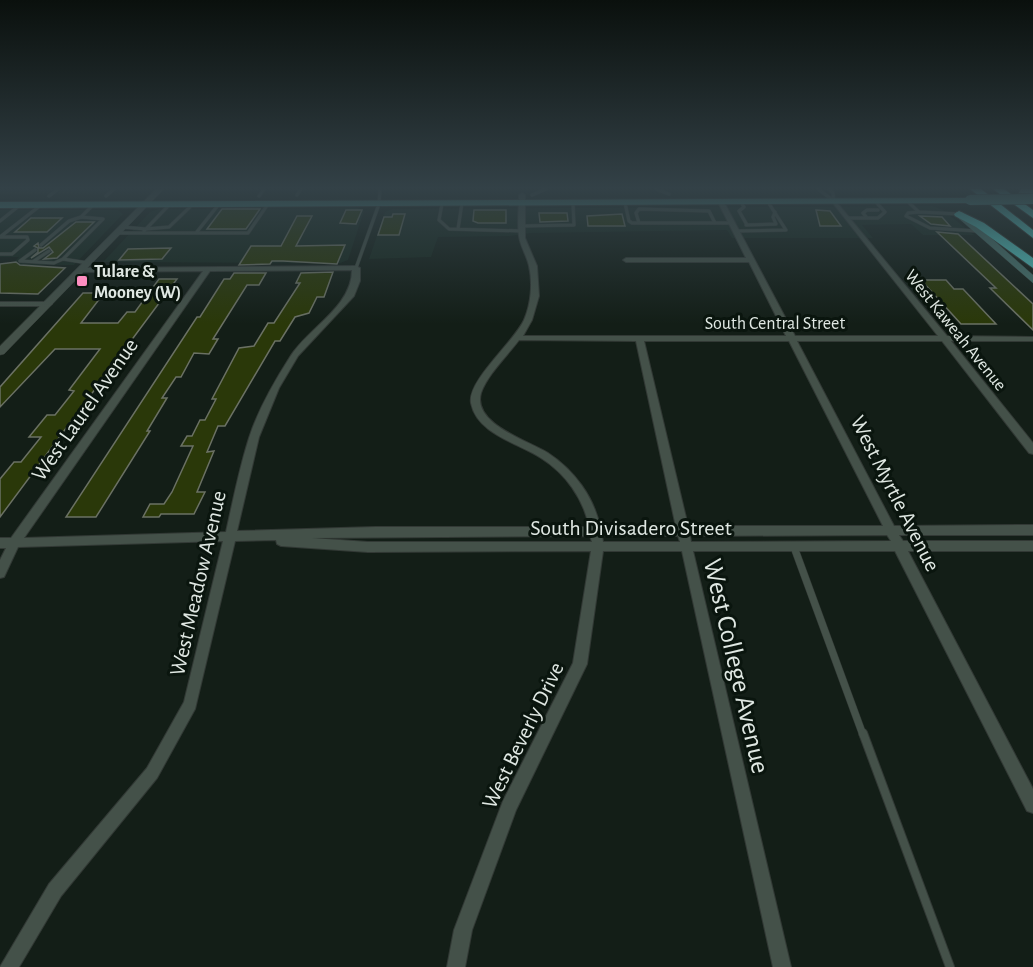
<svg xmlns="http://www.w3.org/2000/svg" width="1033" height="967" font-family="'Alegreya Sans',sans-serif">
<rect width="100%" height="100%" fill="#131e17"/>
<!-- built -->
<path fill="#17291f" d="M0,189H145L135,192L0,194Z
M177,189H367L229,192Z
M932,206L943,210L974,235H923L911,224L862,225L873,238H732L727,230L531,233L510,236L438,237L431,257L369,259L385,212L392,209Z
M358,208L364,211L348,260L340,263L103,262L150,212L159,209Z
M0,210H118L123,214L74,265H11L19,257H0Z"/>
<!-- building -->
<path fill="#2a3809" stroke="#6b7164" stroke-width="1.5" d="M222,209H260L246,229H207Z
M346,210H362L356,224L340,223Z
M474,210H506V223H478L473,221Z
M816,210L830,211L841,226H820Z
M539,213H567L568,221L540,222Z
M393,214H405L399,235H378L384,217H392Z
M622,214L625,226H588L587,216Z
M297,216H312L296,246L345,245L337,264L283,261H272L270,264L239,265L251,246H281Z
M920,216L942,217L950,226L931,224Z
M31,218H62L47,232H15Z
M76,222H94L57,258L44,259L53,252L49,247L31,258L38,252V248L34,246L38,243L39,248H43Z
M937,232L958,234L1033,304V330L990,288H996Z
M171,248L162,259L119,260L128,249Z
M16,262L20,265L65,268L38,294L0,293V264Z
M333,272L324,297H317L309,313L295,317L280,341H275L225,426H218L207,452L214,451L197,492H205L194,514H161L159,517H143L150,504H164L172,492L193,446H181L187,436H192L200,420H205L216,399H212L239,348L254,346L268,323H274L300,283H296L301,273Z
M234,273H266L259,285H247L213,339H218L209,354L194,353L181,377H176L162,398H167L147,431H150L96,517H66L197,317H200L224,279H230Z
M159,279H177L0,517V479L14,462H21L41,437H29L47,415H55L74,391L69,390L100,349H55L0,407V387L83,293H104L81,323H118L127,312H135Z
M921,280H946L954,289H963L996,324H961Z"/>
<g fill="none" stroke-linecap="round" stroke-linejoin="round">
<!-- service-far3 casing -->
<g stroke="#323935" stroke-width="4">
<path id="service-far3" d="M656,189L669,194
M818,189L834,201
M829,189L833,193L834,201
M297,195L301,189
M532,195L546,189
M49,196L58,189
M106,196L114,189
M259,196L264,189
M907,201L919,212L959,214
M741,202L744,207L739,211L747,225
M625,203L629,221L632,223H732
M442,204L439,220L449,229L522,231
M919,212L908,213L906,216L930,228L977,231
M847,218H878L885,212L875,201
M867,218L863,213L867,210H878
M0,221L20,205
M639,223L636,213L639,209L709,211L715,223
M746,225L776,224L773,217L775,212
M521,226L574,225L573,203
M122,227L146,229L144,231
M146,229L169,227L192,205
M146,229L169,205
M458,229L462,203
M736,231L786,230L768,202
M116,233H196L219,204
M196,233H248L268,204
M0,237H27L28,240L12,254H0
M0,237L41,205
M41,245L69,221L81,217
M35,250L20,261L54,263L63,259
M34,261L49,251
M88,263L63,259L103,219L81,217L93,205
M356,268L379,204L380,189"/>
</g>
<!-- service-far2 casing -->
<g stroke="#323935" stroke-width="7">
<path id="service-far2" d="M793,546L794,549"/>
</g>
<!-- service-far1 casing -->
<g stroke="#323935" stroke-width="8">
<path id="service-far1" d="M794,547L863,735"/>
</g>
<!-- service casing -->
<g stroke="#323935" stroke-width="10">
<path id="service" d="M863,733L950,967"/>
</g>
<!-- minor casing -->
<g stroke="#323935" stroke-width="2">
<path id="minor" d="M522,193L525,195V238L537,266L539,296L532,320L523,336H786L749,262H626L623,260L626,258H746L718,202L721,200L724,202L795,336H938L832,202L831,201L834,199L947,336L1033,337V341H951L1033,443V454L1029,453L942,341H797L894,526L1033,525V535H899L903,541H1033V551H908L1033,789V813L1027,811L895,551H693L791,967H773L682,551H603L587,664L516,810L472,930L465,967H447L454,930L503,801L573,663L591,551L368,552L281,546L277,544L276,540L235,541L195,709L157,778L61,896L19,967H0L49,884L147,768L184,702L223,541L18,547L4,577L0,578V560L6,548H0V538H11L203,271L81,272L77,270L81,268L356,266L360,268V281L354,296L298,356L279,388L259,437L237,531L375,527H589C584,499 565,473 541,458C518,443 477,434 471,403C467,381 514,342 524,320C531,304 533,283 529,266C527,256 520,246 519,236C517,223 519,208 519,195ZM352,270C352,307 308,328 290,357C274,382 258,410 249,438C239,469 233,501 226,532L24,538L210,271ZM519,340L636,341L676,527H600C594,497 574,470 548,453C529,441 472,424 481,393C487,375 508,355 519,340ZM644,341H789L883,526H688ZM887,535L891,541L691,542L690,536ZM590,536L592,542H368L312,538ZM602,536H678L680,542H603Z
M0,302H48L52,304L48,306H0Z"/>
</g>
<!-- tertiary casing -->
<g stroke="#323935" stroke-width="1">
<path id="tertiary" d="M156,189H164L4,354L0,355V346Z"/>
</g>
<!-- secondary casing -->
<g stroke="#323935" stroke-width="1">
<path id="secondary" d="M956,212H962L1033,275V283L956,216Z"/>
</g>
<!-- primary casing -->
<g stroke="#323935" stroke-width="2">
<path id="primary" d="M1021,189H1033V194L1019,193Z
M973,198L975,200L970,203L0,208V202Z"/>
</g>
<!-- motorway casing -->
<g stroke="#323935" stroke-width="2">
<path id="motorway" d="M970,189H981L1033,230V238Z
M993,189H1004L1033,210V218Z
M959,211L984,223L1033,258V268L976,227L955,216L954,214Z"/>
</g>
<!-- service-far3 -->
<use href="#service-far3" stroke="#445149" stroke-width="3"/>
<!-- service-far2 -->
<use href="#service-far2" stroke="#445149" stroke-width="5"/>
<!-- service-far1 -->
<use href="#service-far1" stroke="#445149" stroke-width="7"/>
<!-- service -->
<use href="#service" stroke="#445149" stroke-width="8"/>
<!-- minor -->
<use href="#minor" fill="#445149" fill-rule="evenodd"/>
<!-- tertiary -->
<use href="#tertiary" fill="#445149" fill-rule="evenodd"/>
<!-- secondary -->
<use href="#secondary" fill="#48746d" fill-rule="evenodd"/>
<!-- primary -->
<use href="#primary" fill="#4c9892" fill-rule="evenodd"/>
<!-- motorway -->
<use href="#motorway" fill="#51c7c2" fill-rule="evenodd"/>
<!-- primary-bridge casing -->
<g stroke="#323935" stroke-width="11" stroke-linecap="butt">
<path id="primary-bridge" d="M970,200L1033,199"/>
</g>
<!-- primary-bridge -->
<use href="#primary-bridge" stroke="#4c9892" stroke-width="10"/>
</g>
<!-- sky -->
<linearGradient id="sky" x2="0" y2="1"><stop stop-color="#0a100d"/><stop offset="0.58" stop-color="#334147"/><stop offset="1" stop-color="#334147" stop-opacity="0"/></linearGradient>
<rect width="1033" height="324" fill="url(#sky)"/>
<!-- markers -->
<rect fill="#fd8ec0" stroke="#0a150e" stroke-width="2" x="76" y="275" width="12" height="12" rx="3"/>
<g text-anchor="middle" stroke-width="6" stroke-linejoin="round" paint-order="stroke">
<!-- far-poi labels -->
<g font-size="18" font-weight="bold" fill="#e0e8e3" stroke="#0a150e" text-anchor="start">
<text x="94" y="277">Tulare &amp;<tspan x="94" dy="21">Mooney (W)</tspan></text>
</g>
<!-- far-street labels -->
<g font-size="18" fill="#e0e8e3" stroke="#0a150e">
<text x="775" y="329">South Central Street</text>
<text transform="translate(956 330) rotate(51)" y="6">West Kaweah Avenue</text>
</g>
<!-- street labels -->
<g font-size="22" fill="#e0e8e3" stroke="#0a150e">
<text transform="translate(84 409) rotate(-55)" y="8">West Laurel Avenue</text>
<text transform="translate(896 493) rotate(63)" y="8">West Myrtle Avenue</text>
<text x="631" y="535">South Divisadero Street</text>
<text transform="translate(197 583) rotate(-77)" y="8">West Meadow Avenue</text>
<text transform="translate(522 735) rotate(-64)" y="8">West Beverly Drive</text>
</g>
<!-- near-street labels -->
<g font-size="27" fill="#e0e8e3" stroke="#0a150e">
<text transform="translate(737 666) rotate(77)" y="9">West College Avenue</text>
</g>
</g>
</svg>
